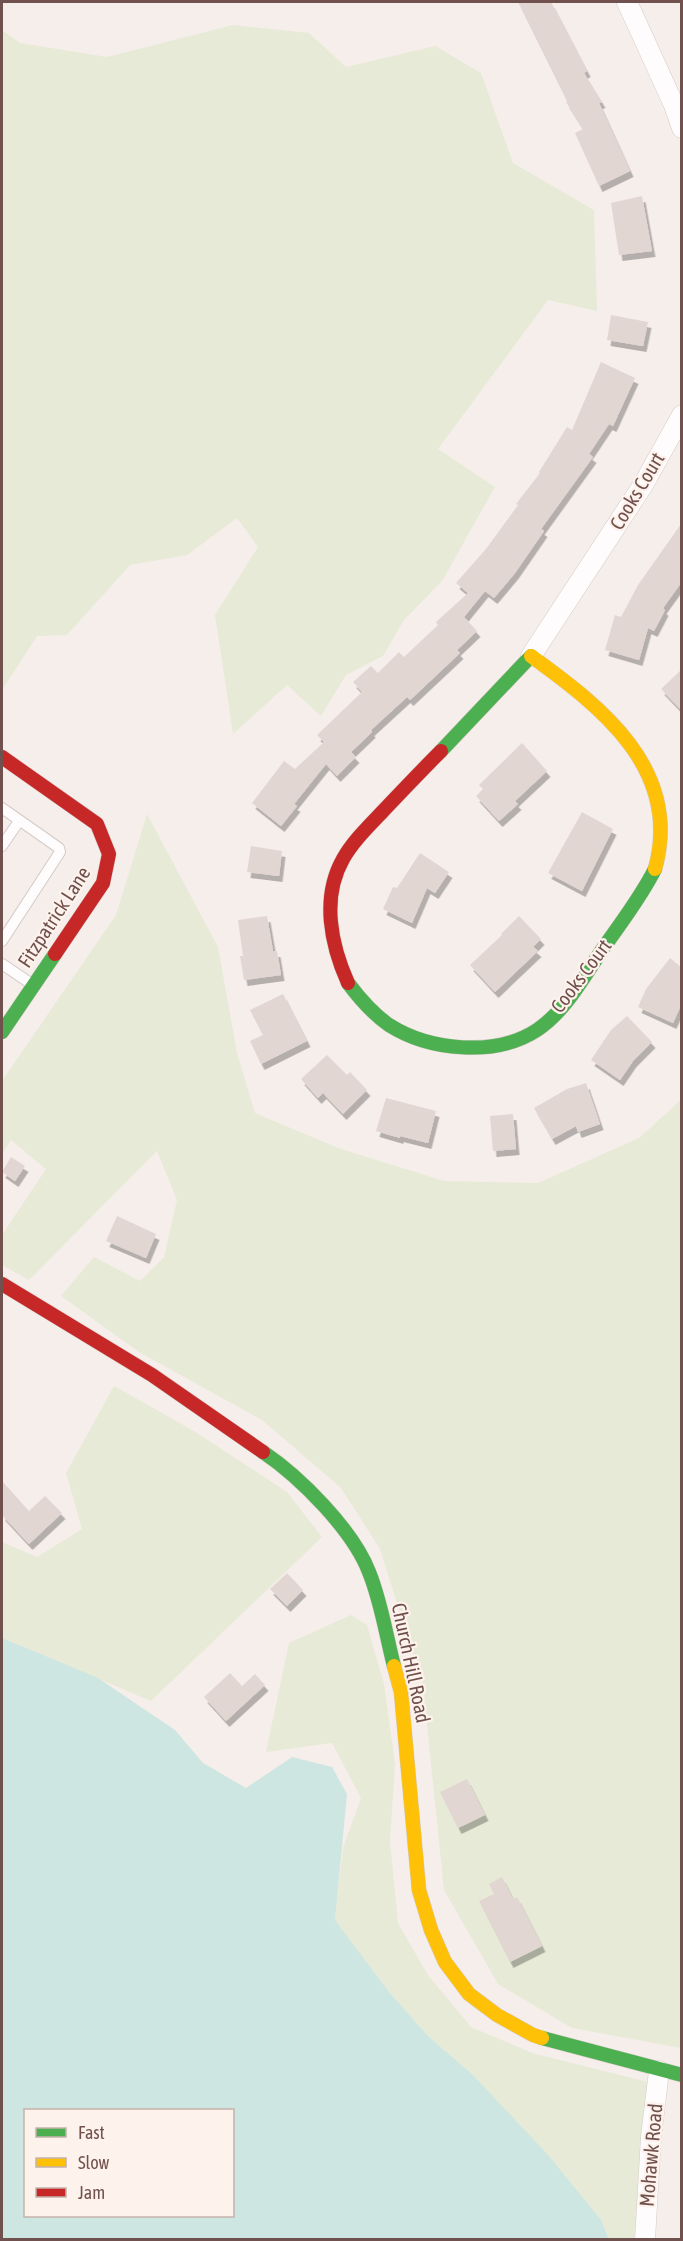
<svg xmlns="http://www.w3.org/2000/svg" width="683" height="2241" font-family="'Asap Condensed',sans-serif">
<defs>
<filter id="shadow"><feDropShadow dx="3.5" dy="6" stdDeviation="0" flood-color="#0004"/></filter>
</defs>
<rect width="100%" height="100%" fill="#f6eeea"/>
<!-- green -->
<path fill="#e7ead6" d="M233,25L309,33L346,67L435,46L481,73L513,163L594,210L597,311L548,300L438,449L495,487L442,581L404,620L383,656L346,675L321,716L287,685L233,734L215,615L258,547L237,518L187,555L130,565L67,635L37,636L2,690V30L20,43L107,57Z
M147,814L218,947L237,1053L255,1113L338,1148L444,1181L538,1183L639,1138L681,1100V2048L572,2028L498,1984L444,1890L423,1686L380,1549L341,1488L262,1420L139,1352L61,1296L94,1257L140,1281L164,1257L177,1200L157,1151L29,1280L2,1265V1235L46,1169L11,1140L2,1154V1081L116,915Z
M114,1386L194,1431L287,1492L322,1537L151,1701L2,1638V1542L37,1557L82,1529L66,1473Z
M351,1615L367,1625L384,1684L395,1764L390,1841L398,1923L428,1975L471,2027L532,2053L648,2082L634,2239H609L601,2220L472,2074L428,2036L389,1992L335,1920L343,1848L361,1798L332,1743L266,1752L289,1643Z"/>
<!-- water -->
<path fill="#cde6e2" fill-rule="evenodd" d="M2,1638L98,1678L175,1730L203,1763L246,1788L292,1757L332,1767L347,1794L335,1920L389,1992L428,2036L472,2074L548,2155L601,2220L609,2239H2ZM26,2110H232V2216H26Z"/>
<!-- building -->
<path fill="#e2d6d2" filter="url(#shadow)" d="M518,2H551L587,71L584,73L602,102L599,103L630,171L599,186L575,133L583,129L566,102L567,101Z
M642,196L652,251L619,255L611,203Z
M611,315L648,322L643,346L607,340Z
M601,362L635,378L613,426L609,424L589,454L593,457L541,529L544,531L515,573L494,598L485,591L464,617L477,631L457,650L460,653L410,700L407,697L371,730L372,732L351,752L356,757L337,776L326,764L294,804L297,806L281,826L252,803L284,761L295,769L324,742L317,735L362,692L353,682L371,666L378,673L399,652L404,657L438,625L436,622L468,593L456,583L486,549L518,505L516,504L540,473L539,472L567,427L572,430Z
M681,524V583L663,608L665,610L654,631L648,628L639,660L605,650L615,615L621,617L638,585Z
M681,670V710L661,689Z
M522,743L547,771L515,801L518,804L499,821L476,796L483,789L479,785Z
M582,812L613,829L582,891L548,873Z
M251,846L282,851L279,876L247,872Z
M420,853L449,872L435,893L427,888L412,923L383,909L393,887L397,888Z
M267,916L273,951H277L281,975L244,980L240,956H243L238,920Z
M519,916L541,939L533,947L538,951L495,992L470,965L502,935L501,934Z
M670,958L681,967V1005L673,1023L638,1007L646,989Z
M283,994L307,1041L261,1064L250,1041L263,1035L250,1010Z
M627,1016L652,1042L633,1061L620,1080L591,1060L611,1030Z
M327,1055L347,1075L350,1072L367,1090L343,1114L323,1093L318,1098L301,1079Z
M586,1083L600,1124L578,1132L576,1126L552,1139L534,1108L567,1089Z
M386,1098L436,1111L428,1143L400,1136V1138L376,1131Z
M513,1114L516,1149L493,1151L490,1116Z
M11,1157L25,1166L15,1181L2,1172Z
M117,1216L156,1234L146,1258L106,1241Z
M2,1481L29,1511L45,1496L62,1513L29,1544L2,1515Z
M287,1573L303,1590L287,1606L270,1589Z
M230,1673L242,1686L255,1674L265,1685L226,1721L204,1697Z
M467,1779L485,1815L458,1828L440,1792Z
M502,1877L513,1899L517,1897L542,1946L510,1962L479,1901L494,1894L489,1884Z"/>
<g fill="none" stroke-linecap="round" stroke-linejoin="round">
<!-- lane casing -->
<g stroke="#d4cac7" stroke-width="12">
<path id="lane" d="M2,808L59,848L60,852L2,941
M2,846L19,821
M2,964L33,985"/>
</g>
<!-- street casing -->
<g stroke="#d4cac7" stroke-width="21">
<path id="street" d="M627,2L674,105L682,128
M531,656L643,485L682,415
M645,2240L651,2137L659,2071"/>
</g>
<!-- fast casing -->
<g stroke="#d4cac7" stroke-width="15">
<path id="fast" d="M441,751L531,656
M348,983C360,999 373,1014 389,1025C430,1051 496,1057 537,1030C565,1011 582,980 600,953C619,925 640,899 655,869
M2,1032L55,954
M263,1452C300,1477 353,1530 369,1572C381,1601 386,1635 394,1666
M542,2038L682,2075"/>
</g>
<!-- slow casing -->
<g stroke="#d4cac7" stroke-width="15">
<path id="slow" d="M531,656C600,706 683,769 655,869
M394,1666L401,1692L419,1890L431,1930L445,1962L469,1994L497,2015L533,2035L542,2038"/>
</g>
<!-- jam casing -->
<g stroke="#d4cac7" stroke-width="15">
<path id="jam" d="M2,757L97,824L109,854L103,883L55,954
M348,983C331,945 321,898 343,859C353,841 369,826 384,810C403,790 422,770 441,751
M2,1284L152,1375L263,1452"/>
</g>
<!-- lane -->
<use href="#lane" stroke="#fefcfc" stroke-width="10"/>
<!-- street -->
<use href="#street" stroke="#fefcfc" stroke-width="20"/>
<!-- fast -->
<use href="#fast" stroke="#4caf50" stroke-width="14"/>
<!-- slow -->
<use href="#slow" stroke="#ffc107" stroke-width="14"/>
<!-- jam -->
<use href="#jam" stroke="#c62828" stroke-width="14"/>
</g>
<g text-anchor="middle" stroke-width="4.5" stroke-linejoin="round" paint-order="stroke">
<!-- street labels -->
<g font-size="20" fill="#71514d" stroke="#fdf2ec">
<text transform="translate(637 491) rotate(-59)" y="7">Cooks Court</text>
<text transform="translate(54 917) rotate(-57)" y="7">Fitzpatrick Lane</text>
<text transform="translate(581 976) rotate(-53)" y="7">Cooks Court</text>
<text transform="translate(411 1663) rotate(78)" y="7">Church Hill Road</text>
<text transform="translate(651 2155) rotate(-85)" y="7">Mohawk Road</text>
</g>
</g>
<!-- border -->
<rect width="683" height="2241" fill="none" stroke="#71514d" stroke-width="6"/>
<!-- legend -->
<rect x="24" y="2109" width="210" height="108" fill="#fdf2ec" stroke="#c5b2ac" stroke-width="1.5"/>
<rect x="36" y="2128" width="30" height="9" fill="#4caf50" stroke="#c5b2ac" stroke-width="1.5"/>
<text x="78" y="2139" font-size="18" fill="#71514d">Fast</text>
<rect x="36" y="2158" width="30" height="9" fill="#ffc107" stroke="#c5b2ac" stroke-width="1.5"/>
<text x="78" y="2169" font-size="18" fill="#71514d">Slow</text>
<rect x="36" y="2188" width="30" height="9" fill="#c62828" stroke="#c5b2ac" stroke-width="1.5"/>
<text x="78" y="2199" font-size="18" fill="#71514d">Jam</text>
</svg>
